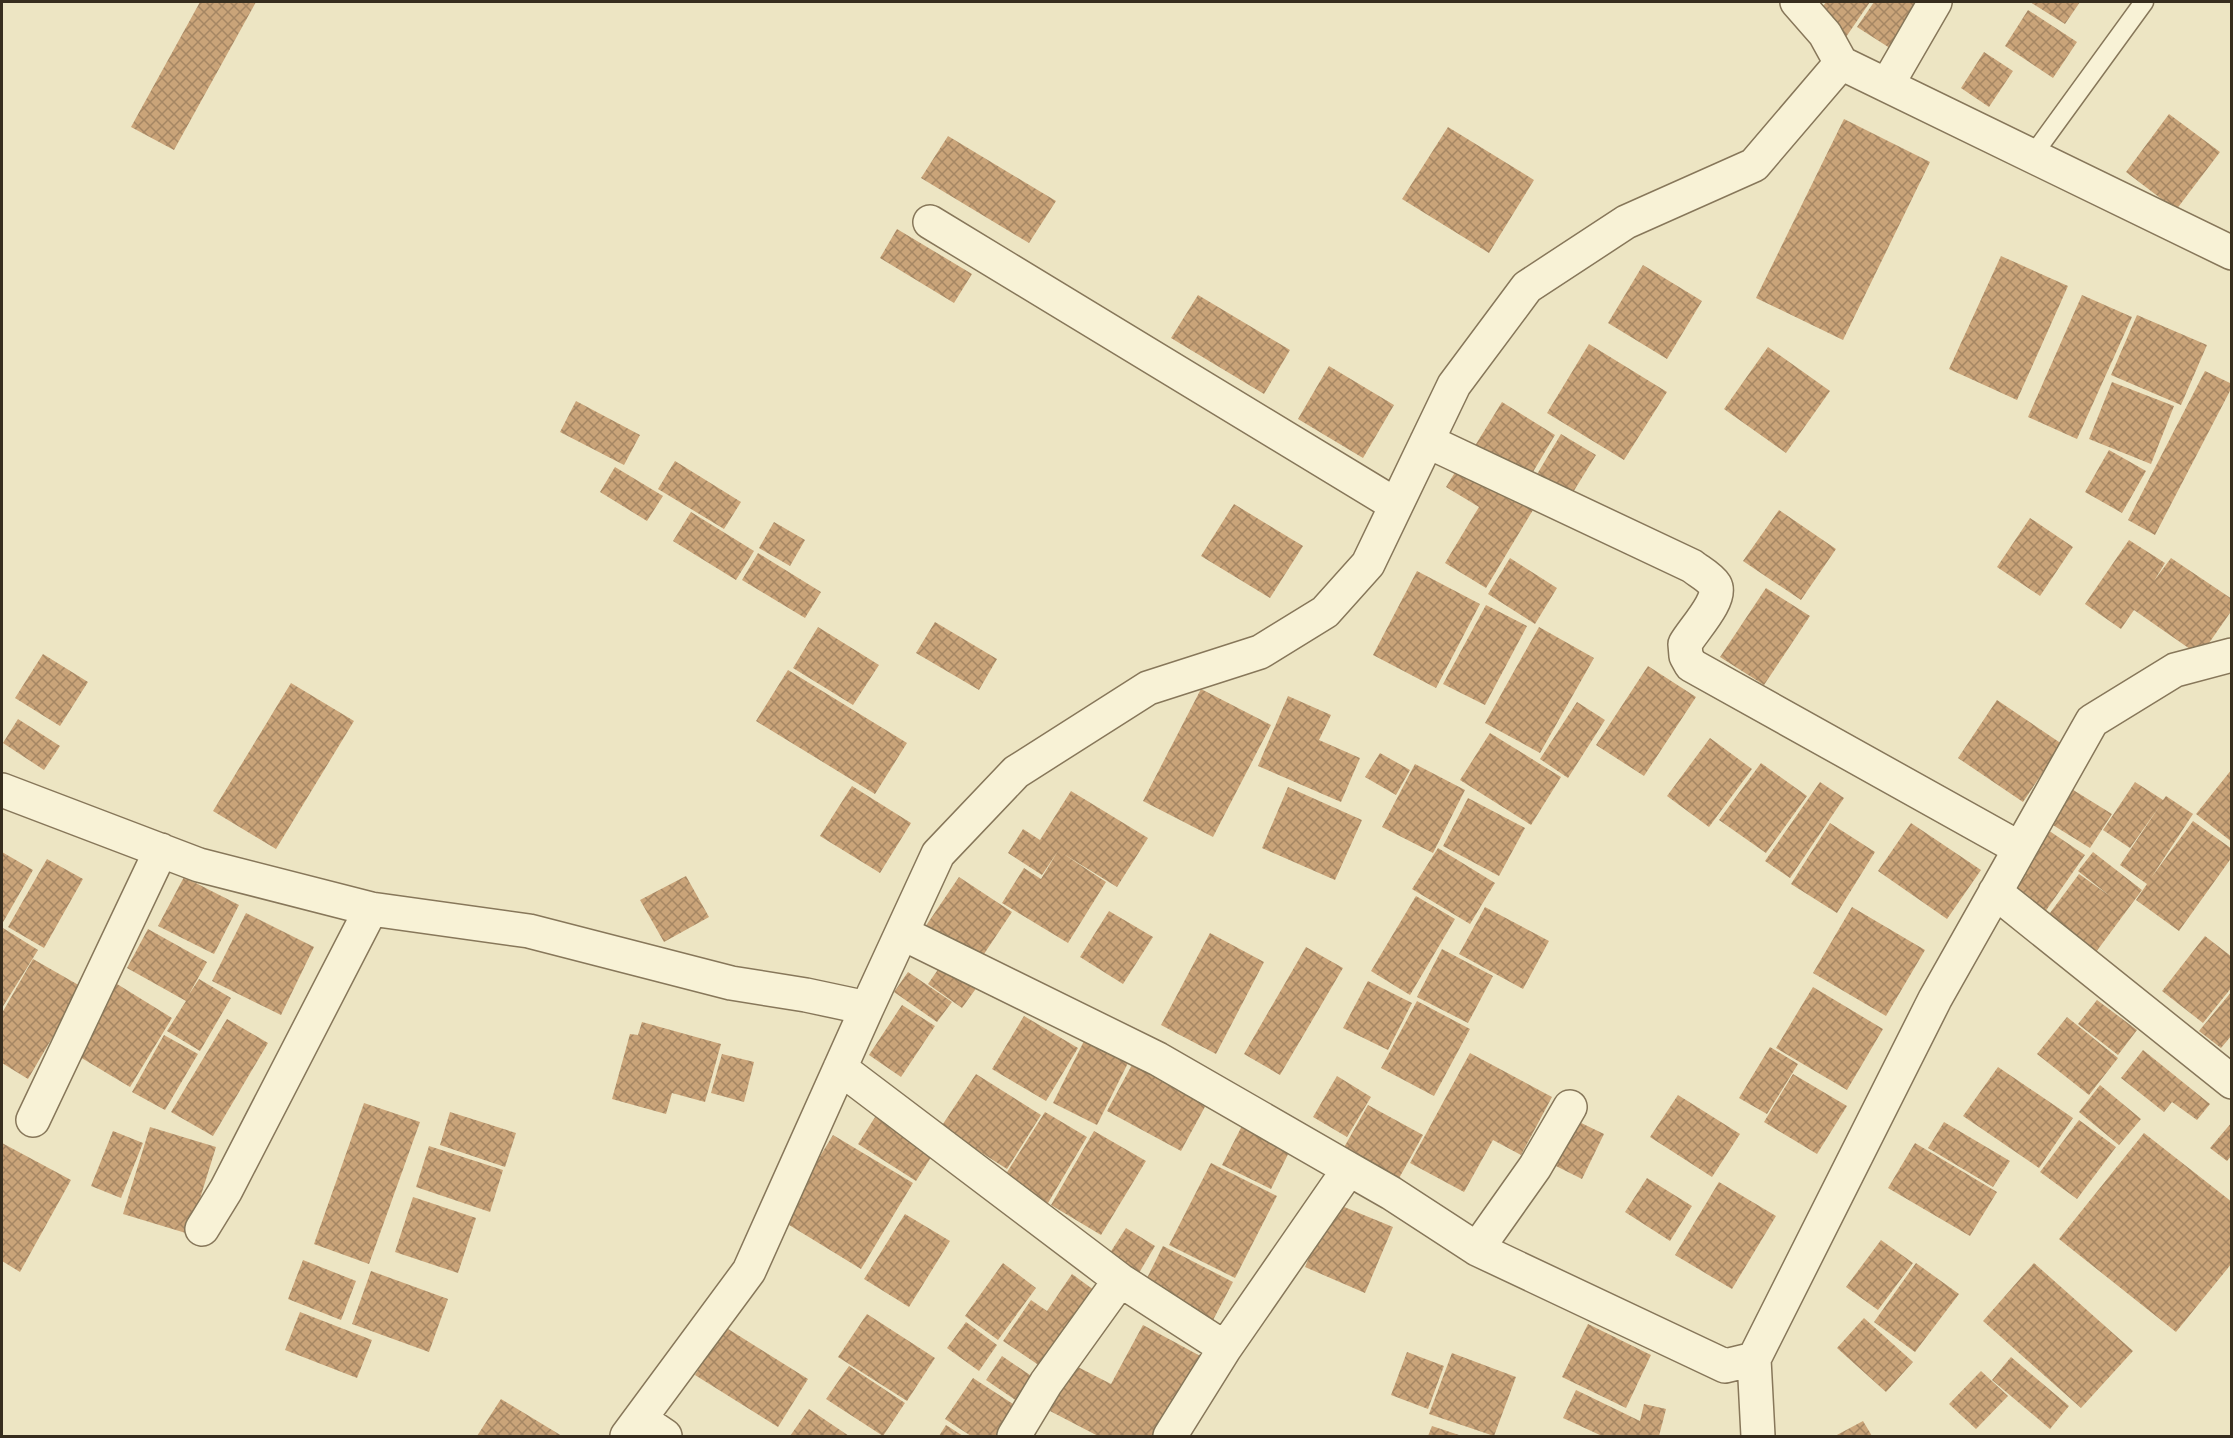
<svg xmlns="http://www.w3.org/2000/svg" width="2233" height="1438" font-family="'Noto Serif',serif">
<defs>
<pattern id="building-cross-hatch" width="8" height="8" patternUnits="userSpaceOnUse" patternTransform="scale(1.5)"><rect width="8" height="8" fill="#caa479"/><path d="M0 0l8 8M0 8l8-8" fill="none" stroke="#a58663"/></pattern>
</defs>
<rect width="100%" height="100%" fill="#ede5c3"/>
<!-- building -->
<path fill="url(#building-cross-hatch)" d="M200,2H256L174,150L131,127Z
M1826,2H1870L1846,37L1816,16Z
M1874,2H1929L1896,52L1857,27Z
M2030,2H2080L2065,24Z
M2028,10L2077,42L2053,78L2005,46Z
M1984,52L2013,71L1989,107L1961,88Z
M2169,114L2220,152L2176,210L2126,172Z
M1844,119L1930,162L1843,340L1756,298Z
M1448,127L1534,180L1489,253L1402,199Z
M948,136L1056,201L1029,243L921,178Z
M897,229L972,274L954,303L880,258Z
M2001,256L2068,286L2017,400L1949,369Z
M1643,265L1702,301L1667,359L1608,323Z
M1198,295L1290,350L1264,394L1171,338Z
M2082,295L2132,317L2077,439L2028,417Z
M2137,315L2207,345L2181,405L2111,375Z
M1589,344L1667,392L1624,460L1547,413Z
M1768,347L1830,391L1786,453L1724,409Z
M1329,366L1394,405L1363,458L1298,419Z
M2205,371L2232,384V387L2155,535L2128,520Z
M2112,382L2174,406L2151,464L2089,439Z
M576,401L640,435L624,465L560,432Z
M1502,402L1555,435L1527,482L1473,449Z
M1561,434L1596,455L1567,502L1533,481Z
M2109,450L2146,471L2122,513L2085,492Z
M675,461L741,502L724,529L658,489Z
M1462,461L1536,505L1486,588L1445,563L1479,507L1446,487Z
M615,467L663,496L647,521L600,492Z
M1234,504L1303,546L1270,598L1201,556Z
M1779,510L1836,549L1801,600L1743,561Z
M691,512L754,551L736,580L673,541Z
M2030,518L2073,547L2040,596L1997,567Z
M774,522L805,540L790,566L759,548Z
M2129,540L2165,563L2154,581L2171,558L2232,599V610L2200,656L2134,610L2121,629L2085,604Z
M758,553L821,592L805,618L742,580Z
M1510,558L1557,588L1535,624L1488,594Z
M1417,571L1480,604L1436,688L1373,655Z
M1766,588L1810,616L1764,685L1720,657Z
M1486,605L1527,626L1485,705L1443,684Z
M935,622L997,659L979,690L916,653Z
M818,627L879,665L853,705L793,668Z
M1539,627L1594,658L1540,753L1485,723Z
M43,654L88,682L60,726L15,698Z
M1648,666L1696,697L1644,776L1596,745Z
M788,670L907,743L875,794L756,721Z
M291,683L354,721L276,849L213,811Z
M1201,689L1271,725L1213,837L1143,801Z
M1288,696L1331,715L1319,740L1360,758L1341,802L1258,766Z
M1997,700L2062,744L2023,802L1958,758Z
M1577,702L1605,720L1568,778L1540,759Z
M18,719L60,746L44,770L3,743Z
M1490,733L1561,777L1531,825L1460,780Z
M1710,738L1752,769L1709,827L1667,796Z
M1380,753L1410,770L1396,795L1365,777Z
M1761,763L1807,796L1766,853L1719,820Z
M1415,764L1465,790L1433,853L1382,827Z
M2232,769V842L2196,814Z
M1820,782L1844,798L1790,878L1765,861Z
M2135,782L2163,800L2166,796L2193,814L2151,878L2193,821L2232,849V857L2179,931L2136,900L2147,884L2120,865L2161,804L2130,848L2103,830Z
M852,786L911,823L880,873L820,836Z
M1288,787L1362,820L1335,880L1262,848Z
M2070,788L2112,814L2090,848L2048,822Z
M1071,791L1148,838L1117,887L1062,853L1106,882L1068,943L1002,903L1024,868L1041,879L1058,851L1042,875L1008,853L1023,829L1040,840Z
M1468,798L1525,828L1499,876L1443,846Z
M1830,823L1875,852L1837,913L1791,884Z
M1911,823L1981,870L1947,919L1878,871Z
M2045,828L2085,855L2040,919L2001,892Z
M1438,848L1495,883L1470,924L1412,889Z
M2,852L33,870L2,924Z
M2093,852L2142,890L2096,952L2047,917L2079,874L2110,896L2078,871Z
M47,859L83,879L44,948L8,927Z
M686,876L709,917L664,942L640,900Z
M184,877L239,905L214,954L158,926Z
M959,877L1012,912L976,966L923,930Z
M1416,896L1455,919L1410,995L1371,971Z
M1485,907L1549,941L1523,989L1459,954Z
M1852,907L1925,950L1886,1016L1813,973Z
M1109,911L1153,937L1123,984L1080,957Z
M246,913L314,947L281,1015L212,981Z
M3,928L38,950L2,1008V930Z
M148,929L207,962L188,996L199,979L231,998L200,1051L167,1031L186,1001L127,968Z
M1210,933L1264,962L1216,1054L1161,1025Z
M2205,936L2232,957V987L2203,1023L2162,991Z
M1306,947L1343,968L1280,1075L1244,1054Z
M1442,949L1493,976L1468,1023L1417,997Z
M946,958L980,983L962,1008L928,984Z
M33,959L82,987L28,1079L2,1063V1013Z
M908,972L952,1002L937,1022L894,992Z
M1368,981L1412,1003L1388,1050L1343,1028Z
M117,984L172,1018L130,1087L75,1054Z
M1813,987L1883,1029L1847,1090L1776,1048Z
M2232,991V1035L2221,1048L2199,1031Z
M2097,1000L2137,1030L2118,1055L2078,1024Z
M1417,1001L1470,1029L1434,1096L1381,1068Z
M902,1005L935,1026L901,1077L869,1055Z
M1024,1016L1078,1048L1046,1101L992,1069Z
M2067,1017L2118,1058L2089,1095L2037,1054Z
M227,1019L268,1043L213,1136L171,1112Z
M642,1022L721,1044L705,1102L672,1093L666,1114L612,1099L630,1034L638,1035Z
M164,1035L198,1054L165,1110L132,1092Z
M1084,1041L1128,1063L1097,1125L1053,1103Z
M1770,1047L1798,1064L1767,1114L1739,1098Z
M2143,1050L2210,1104L2197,1120L2172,1102L2164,1112L2121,1078Z
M1470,1053L1552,1097L1521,1155L1493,1140L1464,1192L1410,1163Z
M722,1054L754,1062L744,1102L711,1093Z
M1133,1063L1207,1103L1181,1151L1107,1111Z
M1998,1067L2073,1118L2039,1168L1963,1116Z
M976,1074L1041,1115L1007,1169L941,1127Z
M1793,1074L1847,1106L1817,1154L1764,1122Z
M1337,1076L1371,1097L1347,1137L1313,1117Z
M2100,1085L2141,1119L2119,1145L2079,1112Z
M1678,1095L1740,1134L1712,1177L1650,1137Z
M364,1103L420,1122L369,1264L314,1244Z
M1368,1105L1423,1135L1393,1189L1338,1158Z
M450,1112L516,1133L505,1167L440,1145Z
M1045,1112L1087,1137L1048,1203L1004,1177Z
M877,1114L935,1151L916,1181L858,1144Z
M1573,1119L1604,1134L1582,1179L1550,1163Z
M1245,1120L1293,1144L1271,1189L1222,1165Z
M2079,1120L2116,1147L2077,1199L2040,1172Z
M1944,1122L2010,1161L1993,1187L1928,1148Z
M2232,1122V1155L2227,1161L2210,1148Z
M150,1127L216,1147L189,1234L123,1214Z
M113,1131L143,1143L121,1198L91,1186Z
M1094,1131L1146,1161L1101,1235L1051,1205Z
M2144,1133L2232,1202V1263L2176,1332L2059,1239Z
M833,1135L913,1183L861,1269L781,1220Z
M2,1143L71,1180L20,1272L2,1261Z
M1915,1143L1997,1192L1970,1236L1888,1188Z
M429,1146L503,1170L490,1212L416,1187Z
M1211,1163L1277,1196L1235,1278L1169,1245Z
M1647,1178L1692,1206L1670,1241L1625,1212Z
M1719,1182L1776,1216L1732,1289L1675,1255Z
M413,1197L476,1218L458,1273L395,1252Z
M1332,1202L1393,1227L1365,1293L1305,1267Z
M905,1214L950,1241L909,1307L864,1279Z
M1126,1228L1155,1246L1136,1278L1106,1259Z
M1881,1240L1913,1263L1878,1310L1846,1287Z
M1163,1246L1233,1282L1212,1322L1143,1286Z
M303,1260L356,1281L341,1320L288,1299Z
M1003,1263L1036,1288L998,1340L965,1316Z
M1916,1263L1959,1294L1915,1352L1874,1322Z
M2034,1263L2133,1351L2081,1408L1983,1321Z
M371,1271L448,1299L429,1352L352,1324Z
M1072,1274L1098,1293L1046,1370L1003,1341L1031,1300L1047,1311Z
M300,1312L372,1340L357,1378L285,1350Z
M867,1314L935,1358L907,1401L838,1357Z
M1864,1318L1913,1362L1886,1392L1837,1348Z
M966,1322L997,1345L979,1371L947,1348Z
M1588,1324L1651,1355L1626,1408L1562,1377Z
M1143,1325L1204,1358L1162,1436H1098L1050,1411L1074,1365L1111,1384Z
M725,1327L808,1379L778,1427L695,1375Z
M1407,1352L1444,1366L1428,1409L1391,1395Z
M1452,1353L1516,1377L1494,1436L1429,1414Z
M1002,1356L1043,1384L1027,1408L986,1380Z
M2011,1357L2069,1406L2050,1429L1992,1380Z
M849,1366L905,1403L883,1436L826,1399Z
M1981,1371L2008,1396L1976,1429L1949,1404Z
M973,1378L1027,1413L1012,1436H971L945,1419Z
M1576,1390L1640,1421L1644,1404L1666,1409L1659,1436H1602L1563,1418Z
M501,1399L562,1436H477Z
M809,1409L849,1436H790Z
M1863,1421L1872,1436H1835Z
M946,1425L963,1436H939Z
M1432,1426L1462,1436H1428Z"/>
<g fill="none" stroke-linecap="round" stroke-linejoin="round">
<!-- service casing -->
<g stroke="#87775a" stroke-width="21">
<path id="service" d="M2032,156L2144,2"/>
</g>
<!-- minor casing -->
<g stroke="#87775a" stroke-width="36">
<path id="minor" d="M1841,63L2232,253
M1887,85L1935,2
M930,222L1396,505
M1427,441L1692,566C1698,571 1710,577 1715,585C1723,599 1692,631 1685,644L1686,656L1691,665L2019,848
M2,790L199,865L371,909L529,931L731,983L806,995L867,1008L938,854L1016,772L1148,688L1260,652L1325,612L1368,564L1454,385L1527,287L1626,222L1754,165L1841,63L1825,34L1797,2
M1995,892L2232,1082
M902,933L1158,1059L1349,1169
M840,1068L1120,1280L1225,1348L1349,1169L1391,1193L1477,1249L1725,1366L1754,1359L1935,999L2092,721L2175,670L2232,655
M33,1120L161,850
M202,1229L226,1190L371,909
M1477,1249L1535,1167L1570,1107
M1754,1359L1758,1436
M640,1419L665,1436
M627,1436L749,1271L867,1008
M1014,1436L1046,1383L1120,1280
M1170,1436L1225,1348"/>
</g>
<!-- service -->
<use href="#service" stroke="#f8f2d6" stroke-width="18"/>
<!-- minor -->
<use href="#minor" stroke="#f8f2d6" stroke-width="33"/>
</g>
<!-- border -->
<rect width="2233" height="1438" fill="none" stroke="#372d1e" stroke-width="6"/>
</svg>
